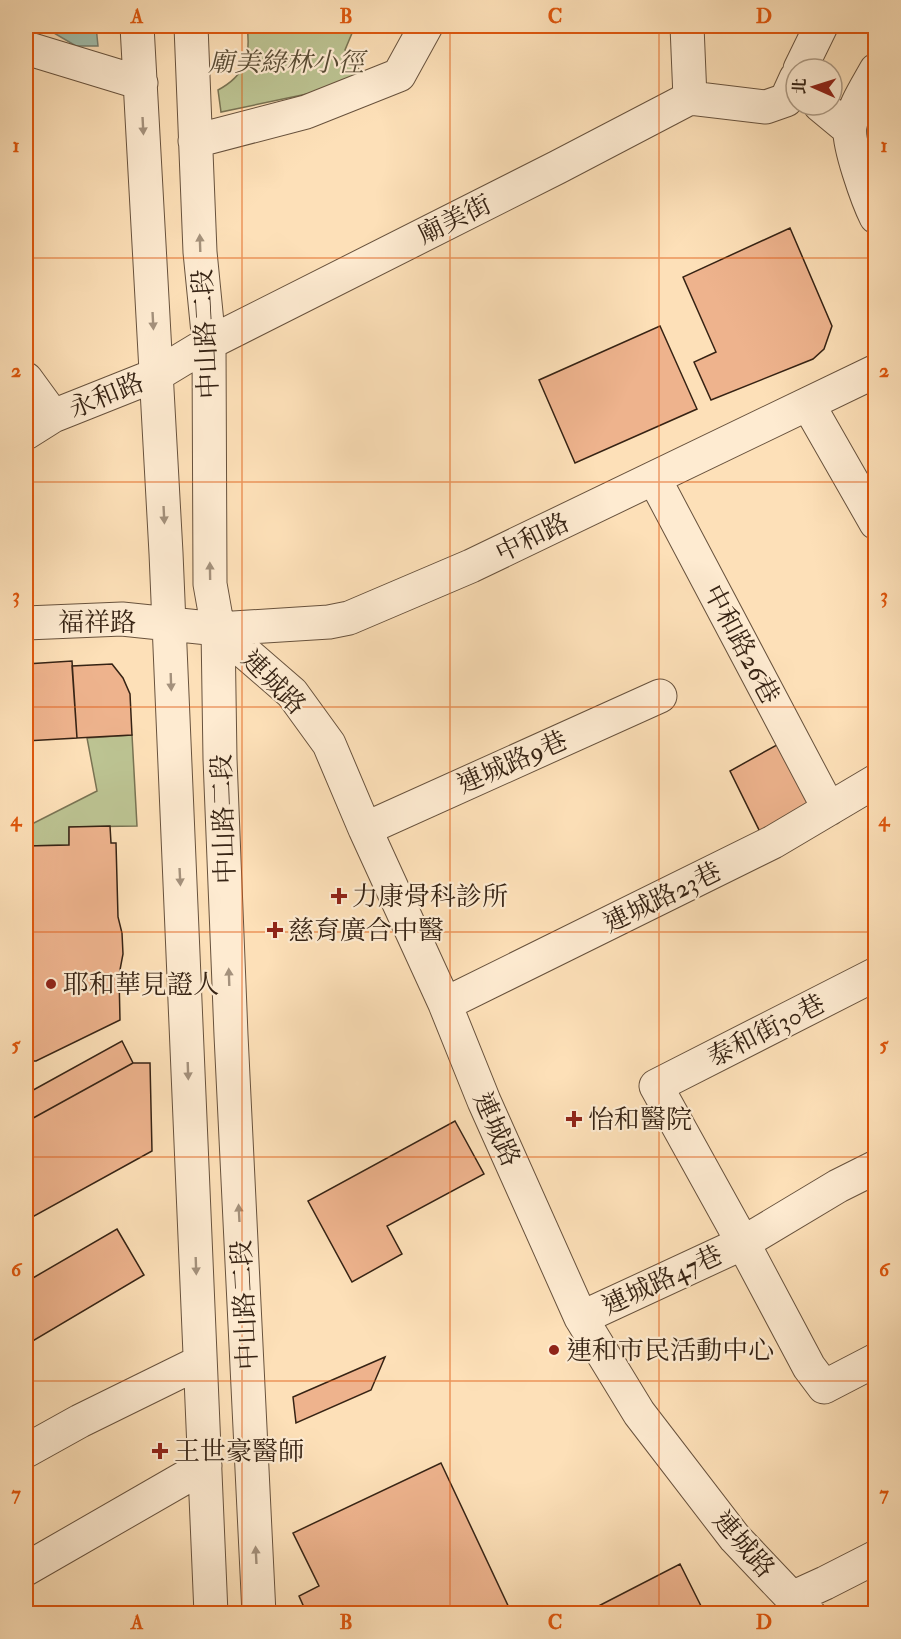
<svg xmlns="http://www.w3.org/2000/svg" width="901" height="1639" font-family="'IM FELL Double Pica','Noto Serif TC',serif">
<rect width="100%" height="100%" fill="#fde0b8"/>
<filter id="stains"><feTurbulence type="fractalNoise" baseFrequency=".00333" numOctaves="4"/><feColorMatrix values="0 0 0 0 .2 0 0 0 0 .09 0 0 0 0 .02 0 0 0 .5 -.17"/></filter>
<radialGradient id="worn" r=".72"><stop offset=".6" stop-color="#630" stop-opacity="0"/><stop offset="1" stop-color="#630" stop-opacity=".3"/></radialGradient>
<!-- green -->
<path fill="#bcc392" stroke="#797353" stroke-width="1.5" d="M247,26H355L345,50L361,72L326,90L221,112L218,90C246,75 251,56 247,26Z
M132,735L137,826L69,827V845L26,846V827L97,791L87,738Z"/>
<!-- water -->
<path fill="#a0bdab" stroke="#767f6f" stroke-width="1.5" d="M42,26H96L98,46H76Z"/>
<!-- building -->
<path fill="#eeb38d" stroke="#362314" stroke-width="1.5" d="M790,228L832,326L824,349L813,359L711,400L694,362L716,352L683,277Z
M660,326L697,409L575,463L539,380Z
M72,661L77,738L26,741V664Z
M112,664L123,678L130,694L132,735L77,738L72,666Z
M784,741L810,807L765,842L730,771Z
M110,826L111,843H116L118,917L122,933L123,954L119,975L120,1020L36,1061H26V846L69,845V827Z
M122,1041L133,1063L26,1122V1094Z
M133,1063H150L152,1151L27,1220L26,1217V1122Z
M455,1121L484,1174L387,1226L402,1254L352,1282L308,1201Z
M117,1229L144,1275L26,1345V1282Z
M26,1269L31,1279L26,1282Z
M385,1357L371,1390L296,1423L293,1397Z
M441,1463L512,1614H307L299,1596L319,1586L293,1533Z
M680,1564L705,1614H583Z"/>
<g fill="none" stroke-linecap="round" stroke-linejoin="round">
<!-- minor casing -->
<g stroke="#68523d" stroke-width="35">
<path id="minor" d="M137,26L166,553L211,1614
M191,26L200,252L209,343L210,584L218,629L220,759L231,1035L259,1614
M26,48L141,83
M800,69L821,26
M876,70C866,88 854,106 850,126C847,143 868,201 876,217
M690,98L766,107L786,100L796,78
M820,105L849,129
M195,141L306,112L399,75L426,26
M26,379L53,416
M808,404L876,523
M26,433L53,416L156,375L209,343L558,167L690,98L687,26
M654,478L829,809
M26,623L122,619L218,629L329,622L349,618L471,566L876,371
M218,629L292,693L329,744L365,829L445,1004L484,1101L581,1318L639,1413L735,1538L792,1598L809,1614
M365,829L660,696
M876,974L656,1086L743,1243L809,1367L824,1387L876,1360
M445,1004L773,842L876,781
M581,1318L743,1243L838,1186L876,1167
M26,1451L80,1421L200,1362
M26,1569L205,1466
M792,1598L825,1583L876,1557"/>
</g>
<!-- minor -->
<use href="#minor" stroke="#feebd1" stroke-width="33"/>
</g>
<!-- one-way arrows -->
<defs><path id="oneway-solid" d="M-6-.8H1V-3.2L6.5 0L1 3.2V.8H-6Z" transform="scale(1.5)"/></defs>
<g fill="#a4917c">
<use href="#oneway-solid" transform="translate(143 126) rotate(87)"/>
<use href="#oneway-solid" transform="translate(200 243) rotate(-92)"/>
<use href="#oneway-solid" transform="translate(153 321) rotate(87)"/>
<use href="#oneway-solid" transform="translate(164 515) rotate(87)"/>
<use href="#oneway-solid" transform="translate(210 571) rotate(-91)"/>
<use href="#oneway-solid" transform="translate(171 682) rotate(88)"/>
<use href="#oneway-solid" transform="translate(180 877) rotate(87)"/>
<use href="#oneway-solid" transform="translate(229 977) rotate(-92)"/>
<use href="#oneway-solid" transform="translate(188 1071) rotate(88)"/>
<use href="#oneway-solid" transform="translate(239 1213) rotate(-93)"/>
<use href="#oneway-solid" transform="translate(196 1266) rotate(88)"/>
<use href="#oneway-solid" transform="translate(256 1555) rotate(-93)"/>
</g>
<!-- grid -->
<path fill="none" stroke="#df560c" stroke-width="1.5" stroke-opacity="0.55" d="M242,26V1614M450,26V1614M659,26V1614M26,258H876M26,482H876M26,707H876M26,932H876M26,1157H876M26,1381H876"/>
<!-- markers -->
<g fill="#8f2418" stroke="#feebd1" stroke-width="2">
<path d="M336 887h6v6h6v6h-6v6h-6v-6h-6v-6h6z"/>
<path d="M272 921h6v6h6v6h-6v6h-6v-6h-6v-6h6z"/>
<circle cx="51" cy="984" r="6"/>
<path d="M571 1110h6v6h6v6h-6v6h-6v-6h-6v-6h6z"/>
<circle cx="554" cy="1350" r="6"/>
<path d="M157 1442h6v6h6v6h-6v6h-6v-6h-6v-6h6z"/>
</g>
<g text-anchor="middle" stroke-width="4.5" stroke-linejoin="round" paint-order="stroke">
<!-- park labels -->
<g font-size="26" font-style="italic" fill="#584b34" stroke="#feebd1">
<text x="286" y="71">廟美綠林小徑</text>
</g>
<!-- street labels -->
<g font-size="26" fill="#362314" stroke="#feebd1">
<text transform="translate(454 219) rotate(-26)" y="9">廟美街</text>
<text transform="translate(205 334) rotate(-93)" y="9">中山路二段</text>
<text transform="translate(106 395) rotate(-22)" y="9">永和路</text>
<text transform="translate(532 537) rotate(-26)" y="9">中和路</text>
<text x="97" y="631">福祥路</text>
<text transform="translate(742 644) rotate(62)" y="9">中和路26巷</text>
<text transform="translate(274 682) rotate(45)" y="9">連城路</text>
<text transform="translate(512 762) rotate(-24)" y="9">連城路9巷</text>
<text transform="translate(223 819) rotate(-92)" y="9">中山路二段</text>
<text transform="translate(662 897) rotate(-26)" y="9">連城路23巷</text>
<text transform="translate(766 1030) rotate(-27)" y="9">泰和街30巷</text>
<text transform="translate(497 1129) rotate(66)" y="9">連城路</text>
<text transform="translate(662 1280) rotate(-25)" y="9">連城路47巷</text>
<text transform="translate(244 1305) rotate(-93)" y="9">中山路二段</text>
<text transform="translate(744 1544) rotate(49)" y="9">連城路</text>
</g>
<!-- poi labels -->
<g font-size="26" fill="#362314" stroke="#feebd1" text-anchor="start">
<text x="352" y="905">力康骨科診所</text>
<text x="288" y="939">慈育廣合中醫</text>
<text x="63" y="993">耶和華見證人</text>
<text x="588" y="1128">怡和醫院</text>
<text x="566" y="1359">連和市民活動中心</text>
<text x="174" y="1460">王世豪醫師</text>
</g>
</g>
<!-- margin -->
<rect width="901" height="1639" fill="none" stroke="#fde0b8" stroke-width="66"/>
<!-- north arrow -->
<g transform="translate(814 87) rotate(273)"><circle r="28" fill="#feebd1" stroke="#ae9b85" stroke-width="1.5"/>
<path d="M0-4.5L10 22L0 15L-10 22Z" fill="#8f2418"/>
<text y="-9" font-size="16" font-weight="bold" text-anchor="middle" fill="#362314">北</text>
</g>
<rect x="33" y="33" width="835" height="1573" fill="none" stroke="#df560c" stroke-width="2"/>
<g font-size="20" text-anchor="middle" font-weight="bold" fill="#df560c">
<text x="137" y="23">A</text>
<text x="346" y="23">B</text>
<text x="555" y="23">C</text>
<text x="764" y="23">D</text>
<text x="16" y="152">1</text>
<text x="884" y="152">1</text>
<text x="16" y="377">2</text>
<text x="884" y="377">2</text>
<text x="16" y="602">3</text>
<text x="884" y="602">3</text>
<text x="16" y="826">4</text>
<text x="884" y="826">4</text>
<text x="16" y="1051">5</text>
<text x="884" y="1051">5</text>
<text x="16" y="1276">6</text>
<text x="884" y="1276">6</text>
<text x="16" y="1500">7</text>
<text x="884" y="1500">7</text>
<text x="137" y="1629">A</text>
<text x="346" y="1629">B</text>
<text x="555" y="1629">C</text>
<text x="764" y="1629">D</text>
</g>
<rect width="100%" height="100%" filter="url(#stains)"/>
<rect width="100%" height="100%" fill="url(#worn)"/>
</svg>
